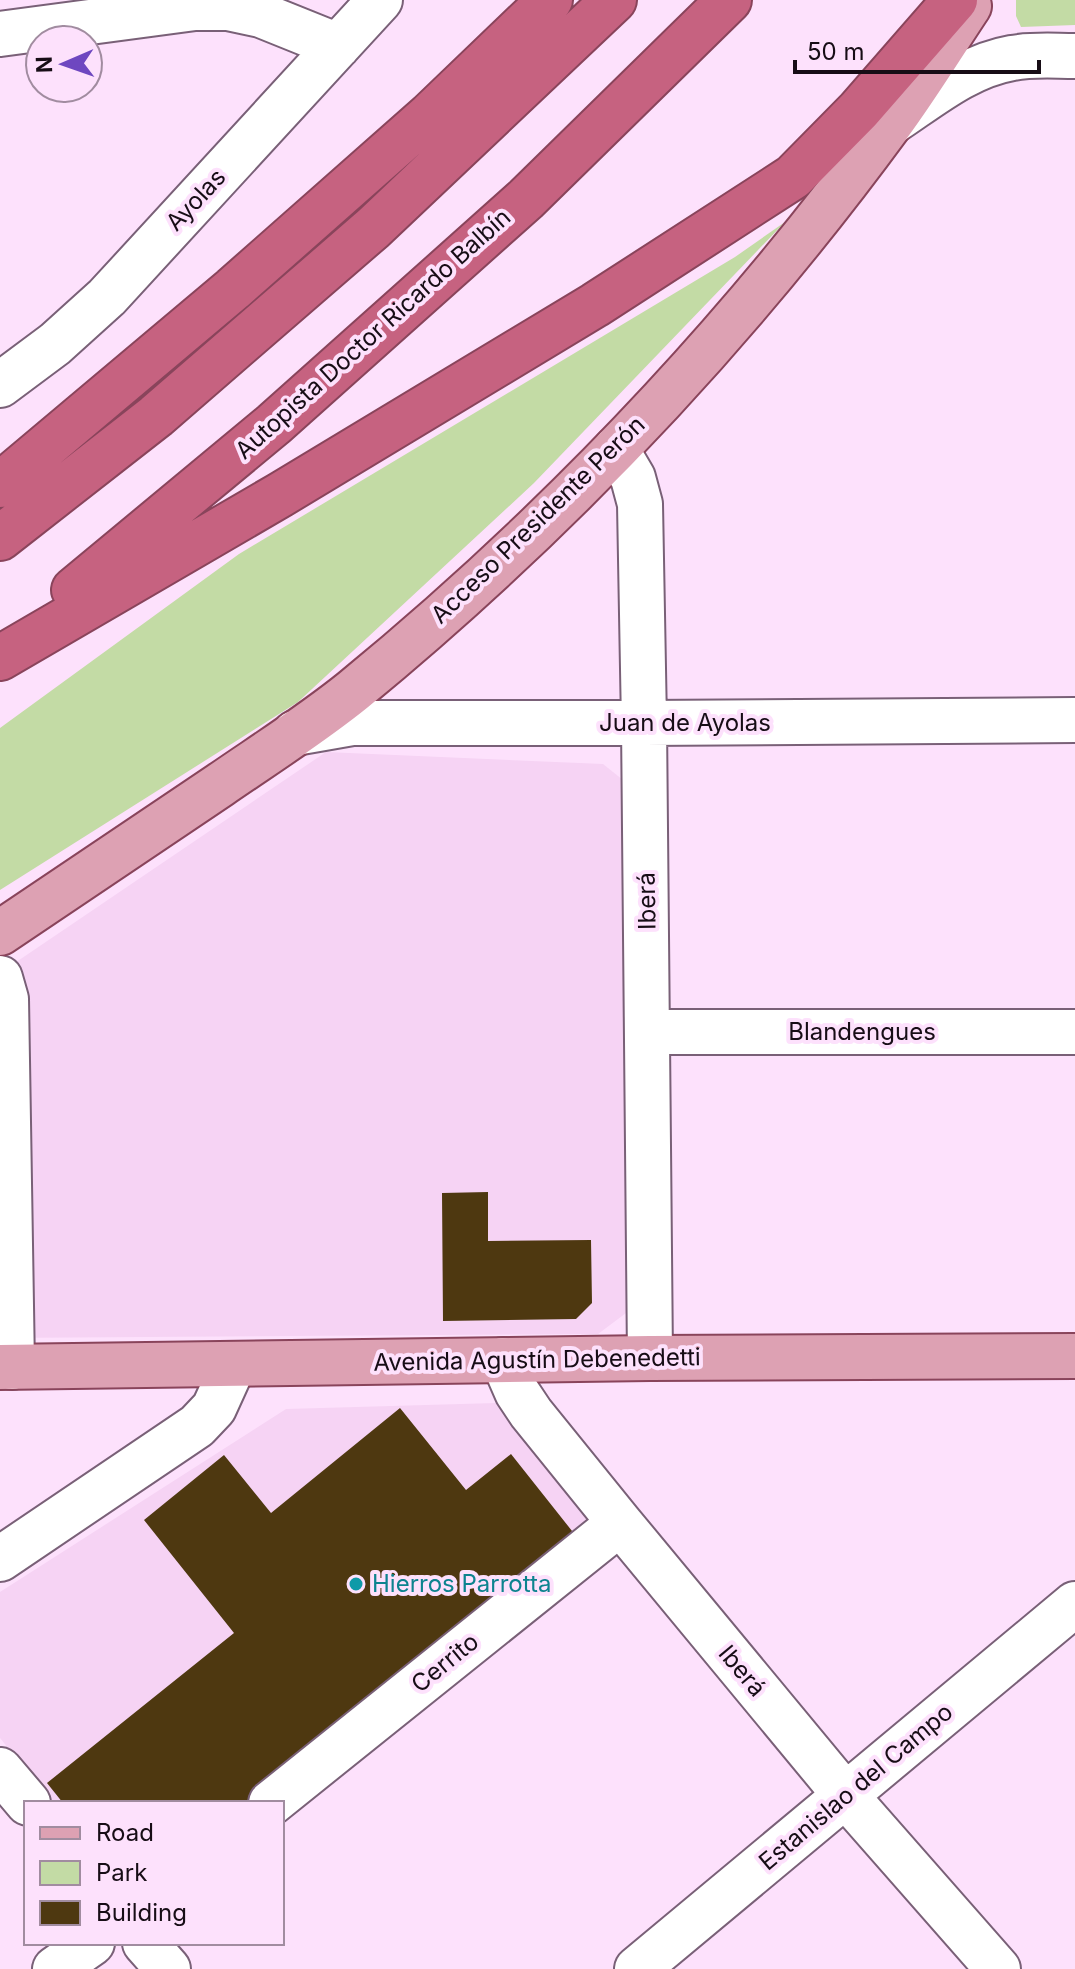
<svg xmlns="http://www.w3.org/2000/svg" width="1075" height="1969" font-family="Inter,sans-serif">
<rect width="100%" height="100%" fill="#fde1fc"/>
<!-- built -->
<path fill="#f6d3f4" d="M326,752L603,764L633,788L626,1313L598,1334L0,1338V973Z
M496,1403L595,1522L249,1803H53L0,1738V1592L286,1409Z"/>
<!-- green -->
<path fill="#c3dba5" d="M1016,0H1075V25L1021,27L1016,16Z
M785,222L534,483L298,702L0,890V728L239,554L735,257Z"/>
<!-- building -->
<path fill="#4e3810" d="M488,1192V1241L591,1240L592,1303L576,1319L443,1321L442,1193Z
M400,1408L466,1490L511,1454L576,1536L244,1803H63L47,1783L234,1633L144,1520L224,1455L271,1513Z"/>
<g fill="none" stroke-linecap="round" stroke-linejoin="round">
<!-- minor casing -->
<g stroke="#796077" stroke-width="48">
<path id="minor" d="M0,34L195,8H228L261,15L338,46
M892,122C930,97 966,66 1012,58C1033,54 1054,56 1075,56
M0,385L55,344L107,297L380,0
M616,449L633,478L640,504L644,723L650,1358
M295,733L352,723H644L1075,720
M0,978L6,999L12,1367
M648,1032H1075
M503,1360L517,1392L531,1413L620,1523L846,1796L998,1969
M0,1559L197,1426L214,1408L234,1364
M0,1770L28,1803
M271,1803L620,1523
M145,1943L168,1969
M55,1969L92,1943
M637,1969L1075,1604"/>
</g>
<!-- major casing -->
<g stroke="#89445b" stroke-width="48">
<path id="major" d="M0,933C73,884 146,834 220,785C265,754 311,725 353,691C554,526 736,334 890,124C918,86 943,45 969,6
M0,1367L650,1358L1075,1356"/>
</g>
<!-- highway casing -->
<g stroke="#89445b" stroke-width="48">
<path id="highway" d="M0,485L233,289L430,115L550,0
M0,538L156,416L373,228L614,0
M74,590L274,424L526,199L729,0
M0,658L280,495L595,305L793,177L859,110L955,0"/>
</g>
<!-- minor -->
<use href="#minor" stroke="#fff" stroke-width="44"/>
<!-- major -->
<use href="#major" stroke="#dda1b3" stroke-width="44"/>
<!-- highway -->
<use href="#highway" stroke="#c66280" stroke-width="44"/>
</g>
<!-- markers -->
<circle fill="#0f9aa8" stroke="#fde1fc" stroke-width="3" cx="356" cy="1584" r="8"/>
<g text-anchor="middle" stroke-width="8" stroke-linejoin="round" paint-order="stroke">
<!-- street labels -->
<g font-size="24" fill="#170d16" stroke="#fde1fc">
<text transform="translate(196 200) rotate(-47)" y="8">Ayolas</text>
<text transform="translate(373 334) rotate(-42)" y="8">Autopista Doctor Ricardo Balbín</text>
<text transform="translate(538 520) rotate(-44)" y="8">Acceso Presidente Perón</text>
<text x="685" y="731">Juan de Ayolas</text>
<text transform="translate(647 901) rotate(-91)" y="8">Iberá</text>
<text x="862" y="1040">Blandengues</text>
<text transform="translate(537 1360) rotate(-1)" y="8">Avenida Agustín Debenedetti</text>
<text transform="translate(445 1663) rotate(-39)" y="8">Cerrito</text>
<text transform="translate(742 1671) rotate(50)" y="8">Iberá</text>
<text transform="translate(856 1787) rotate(-40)" y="8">Estanislao del Campo</text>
</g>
<!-- culture labels -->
<g font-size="24" fill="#0d838f" stroke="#fde1fc" text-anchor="start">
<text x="372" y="1592">Hierros Parrotta</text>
</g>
</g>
<!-- legend -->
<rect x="24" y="1801" width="260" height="144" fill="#fde1fc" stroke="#a18ca0" stroke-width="2"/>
<rect x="40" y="1827" width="40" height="12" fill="#dda1b3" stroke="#a18ca0" stroke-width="2"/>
<text x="96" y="1841" font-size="24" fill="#170d16">Road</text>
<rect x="40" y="1861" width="40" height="24" fill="#c3dba5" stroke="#a18ca0" stroke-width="2"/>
<text x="96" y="1881" font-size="24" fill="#170d16">Park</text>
<rect x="40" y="1901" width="40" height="24" fill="#4e3810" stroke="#a18ca0" stroke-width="2"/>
<text x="96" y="1921" font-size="24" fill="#170d16">Building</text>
<!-- north arrow -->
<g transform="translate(64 64) rotate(268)"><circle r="38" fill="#fde1fc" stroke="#a18ca0" stroke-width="2"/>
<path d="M0-6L14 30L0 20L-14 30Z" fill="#6e47c0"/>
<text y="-12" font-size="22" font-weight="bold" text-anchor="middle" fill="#170d16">N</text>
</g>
<!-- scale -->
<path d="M795 60v12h244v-12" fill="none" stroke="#170d16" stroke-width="4"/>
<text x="807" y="60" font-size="24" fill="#170d16" stroke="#fde1fc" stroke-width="6" paint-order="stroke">50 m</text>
</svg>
